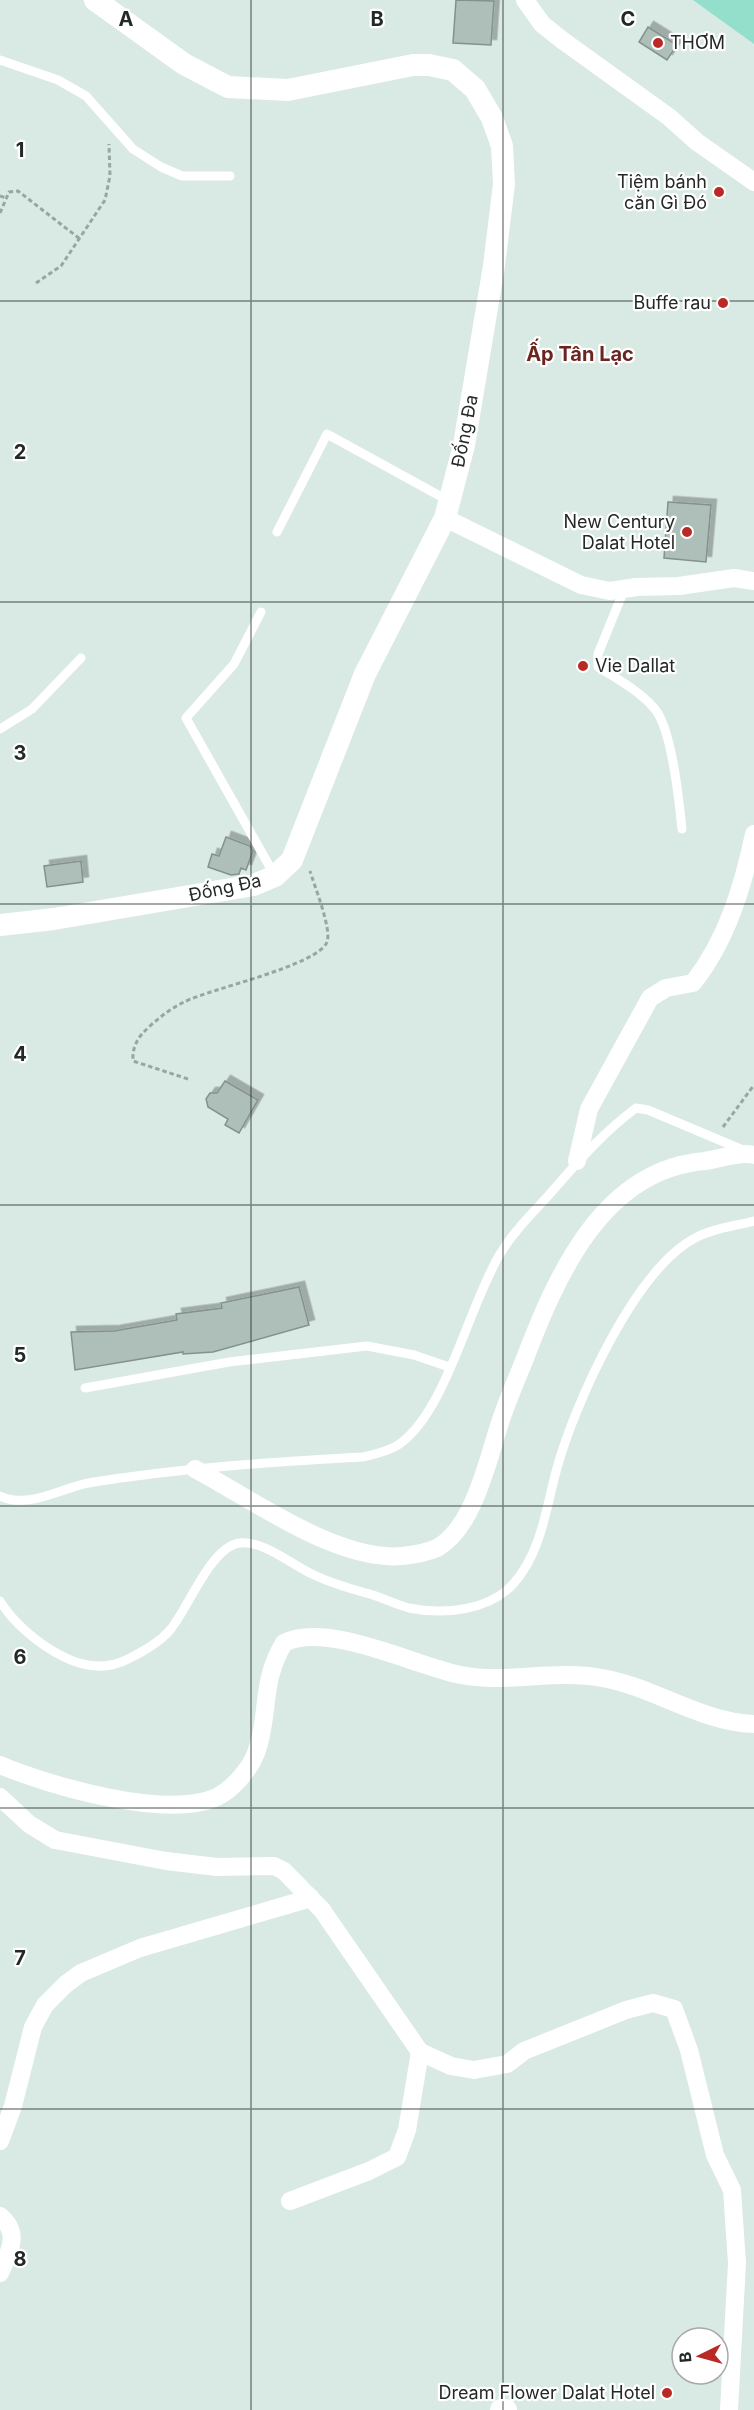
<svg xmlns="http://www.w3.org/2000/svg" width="754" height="2410" font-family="Inter,sans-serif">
<defs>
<filter id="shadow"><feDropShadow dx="5.5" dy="-5.5" stdDeviation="0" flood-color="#0004"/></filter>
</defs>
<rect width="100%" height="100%" fill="#d9e9e4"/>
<!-- green -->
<path fill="#93dfcb" d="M693,0H754V44Z"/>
<!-- building -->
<path fill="#aebeb9" stroke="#83928d" stroke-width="1.5" filter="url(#shadow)" d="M456,0L494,1L491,45L453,43Z
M648,27L677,45L667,60L639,42Z
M668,502L711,505L706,562L664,558Z
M226,837L250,846L253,851L246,870L241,868L239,874L231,875L208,867L212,854L219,856Z
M81,861L83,882L47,887L44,866Z
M225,1081L258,1100L239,1133L225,1125L228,1119L208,1107L206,1099L210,1093H217Z
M299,1287L309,1325L213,1352L183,1354V1352L75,1370L71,1332L114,1331L177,1320L176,1314L222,1308L221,1303Z"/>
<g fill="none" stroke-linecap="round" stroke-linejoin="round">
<!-- path -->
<path stroke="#99a5a1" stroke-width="3" stroke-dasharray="4.5 3" stroke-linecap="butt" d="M0,196L6,198
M0,213L9,192L18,191L80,239
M36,283L61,266L105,200L110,176L109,144
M188,1079L133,1061C132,1045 139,1036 150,1026C161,1016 172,1008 184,1002C212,988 317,966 327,942C332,929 314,885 310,871
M723,1127L754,1085"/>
<!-- service -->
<path stroke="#fff" stroke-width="9" d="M0,60L58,80L86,96L133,149L161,167L182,176H230
M277,532L327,434L449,501
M624,590L598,654V667C618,679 639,691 654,708C672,728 679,801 682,829
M261,612L234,664L186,718L275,876
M0,729L32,709L81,658
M85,1388L229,1362L367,1346L414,1355L449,1367
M0,1496C29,1509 59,1489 88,1483C180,1468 271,1462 363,1457C375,1454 387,1452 398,1445C446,1413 468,1307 500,1254C515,1229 536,1210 555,1188C580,1159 605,1131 636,1108L648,1110L743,1150
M0,1601C13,1623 41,1646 64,1657C86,1668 108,1670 130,1658C144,1651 160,1642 170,1630C188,1609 210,1548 239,1543C263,1540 291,1564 312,1574C332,1584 352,1589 373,1595C385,1599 397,1605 409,1608C443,1615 490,1611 514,1583C542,1551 546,1507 557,1468C575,1403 636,1267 697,1237C714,1228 735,1226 754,1221"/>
<!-- minor -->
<path stroke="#fff" stroke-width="18" d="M525,0L542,24L562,40L669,117L697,142L754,182
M445,518L581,585L610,591L636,587L679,586L734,578L754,581
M577,1161L589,1109L650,998L666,988L693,983C727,940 743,886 754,834
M195,1469C250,1498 337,1562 402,1556C412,1555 428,1552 437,1548C472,1529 487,1464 498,1429C505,1406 515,1383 524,1361C556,1277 602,1169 705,1161C719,1159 741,1151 754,1155
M0,1765C50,1786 167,1820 217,1797C233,1789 250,1769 256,1753C270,1716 260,1682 284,1643C327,1621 415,1666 461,1675C507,1684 555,1669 602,1678C654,1687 700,1722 754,1724
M0,1797L29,1824L55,1840L166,1861L217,1867L274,1866L284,1871L322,1910L420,2052L451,2066L474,2070L507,2064L524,2051L626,2010L653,2003L674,2009L689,2050L715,2155L732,2190L737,2263L729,2410
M0,2141L13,2106L33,2027L45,2005L66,1984L81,1973L140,1948L311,1898
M290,2201L369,2171L397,2157L407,2130L420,2052
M0,2216C21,2233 9,2253 0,2273"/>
<!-- tertiary -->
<path stroke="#fff" stroke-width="22" d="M0,925L54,919L254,885L275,876L292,860L365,674L445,518L464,445L494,266L504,184L502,146L492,118L475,89L453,70L429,65H413L288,90L228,87L184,64L95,0
M501,2410H506"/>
</g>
<!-- grid -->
<path fill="none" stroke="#232927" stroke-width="1.5" stroke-opacity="0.55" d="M251,0V2410M503,0V2410M0,301H754M0,602H754M0,904H754M0,1205H754M0,1506H754M0,1808H754M0,2109H754"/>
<!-- markers -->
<g fill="#b92a27" stroke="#fff" stroke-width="2">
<circle cx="658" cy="43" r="6"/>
<circle cx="719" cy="192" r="6"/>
<circle cx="723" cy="303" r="6"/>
<circle cx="687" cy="532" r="6"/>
<circle cx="583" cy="666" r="6"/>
<circle cx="667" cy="2393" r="6"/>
</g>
<g text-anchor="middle" stroke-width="4.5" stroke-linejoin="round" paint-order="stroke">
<!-- poi labels -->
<g font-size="18" fill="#232927" stroke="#fff" text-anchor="end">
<text x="670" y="49" text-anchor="start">THƠM</text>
<text x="707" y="188">Tiệm bánh<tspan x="707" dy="21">căn Gì Đó</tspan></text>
<text x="711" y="309">Buffe rau</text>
<text x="675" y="528">New Century<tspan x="675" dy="21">Dalat Hotel</tspan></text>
<text x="595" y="672" text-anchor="start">Vie Dallat</text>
<text x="655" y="2399">Dream Flower Dalat Hotel</text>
</g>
<!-- street labels -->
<g font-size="18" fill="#232927" stroke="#fff">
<text transform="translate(465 431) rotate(-79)" y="6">Đống Đa</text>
<text transform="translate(225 888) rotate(-12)" y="6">Đống Đa</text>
</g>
<!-- neighbourhood labels -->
<g font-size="20" font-weight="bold" fill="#6a2521" stroke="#fff">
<text x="580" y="361">Ấp Tân Lạc</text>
</g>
</g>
<g font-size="20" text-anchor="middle" font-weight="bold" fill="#232927" stroke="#fff" stroke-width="4.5" stroke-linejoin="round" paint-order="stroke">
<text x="126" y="26">A</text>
<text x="377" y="26">B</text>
<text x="628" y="26">C</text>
<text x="20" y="157">1</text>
<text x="20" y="459">2</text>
<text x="20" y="760">3</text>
<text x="20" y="1061">4</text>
<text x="20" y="1362">5</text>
<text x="20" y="1664">6</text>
<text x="20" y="1965">7</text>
<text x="20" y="2266">8</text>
</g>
<!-- north arrow -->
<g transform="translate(700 2356) rotate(265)"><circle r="28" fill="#ffffff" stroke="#a7a9a9" stroke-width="1.5"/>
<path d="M0-4.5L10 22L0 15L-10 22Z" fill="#b92a27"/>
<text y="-9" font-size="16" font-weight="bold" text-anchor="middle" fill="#232927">B</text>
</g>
</svg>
